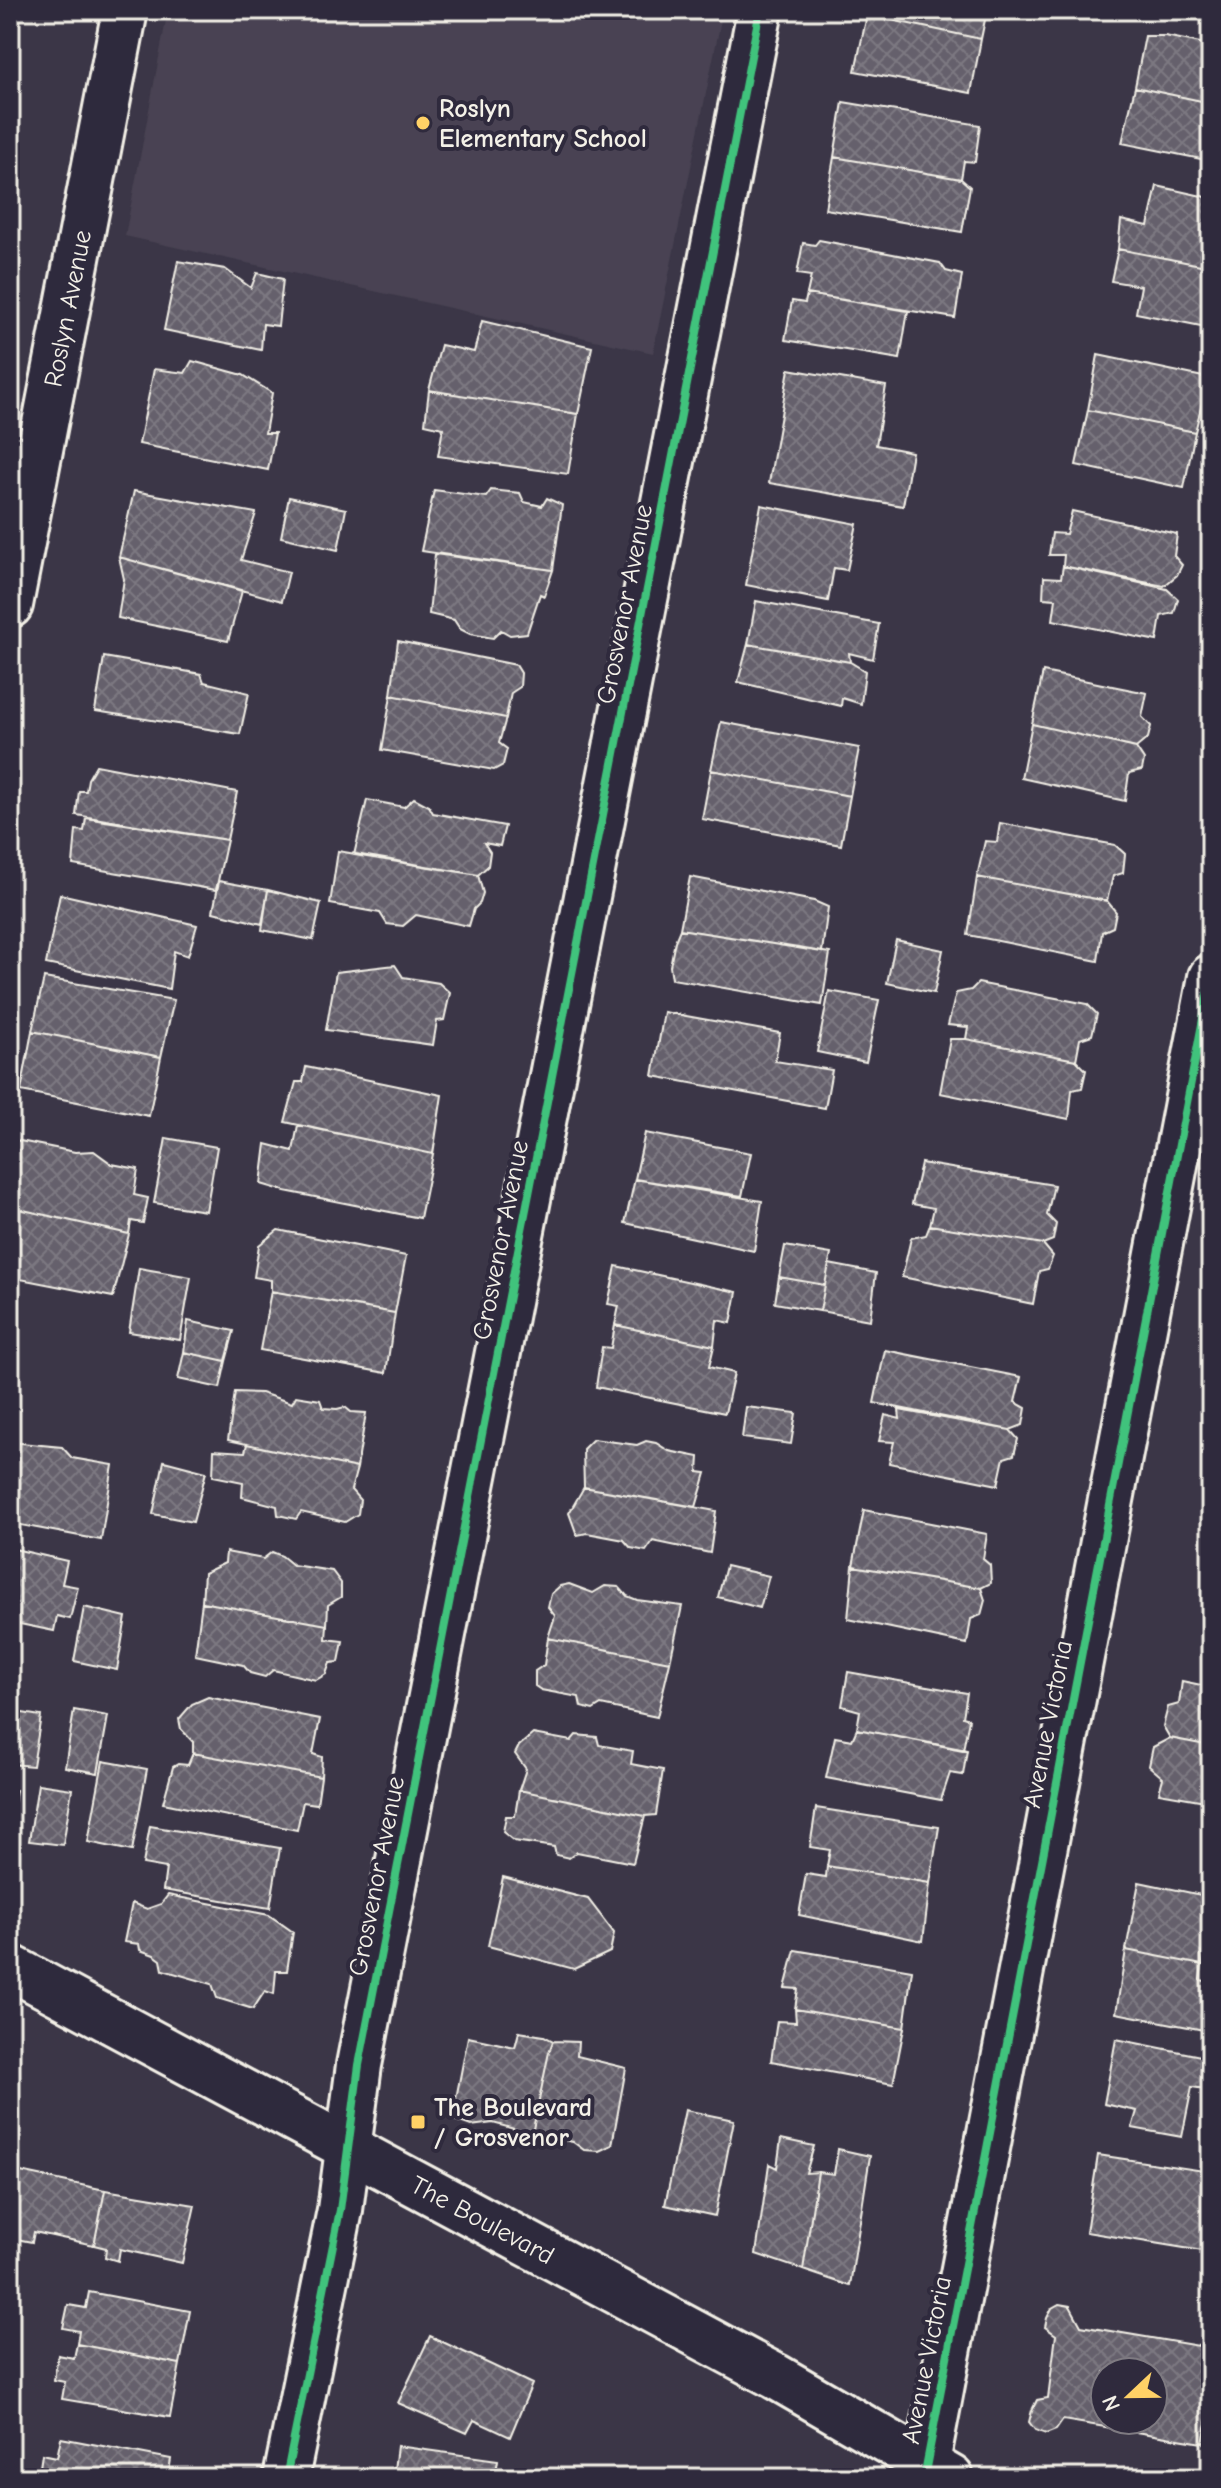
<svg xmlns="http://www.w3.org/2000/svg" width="1221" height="2488" font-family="'Comic Neue',sans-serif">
<defs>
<pattern id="building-cross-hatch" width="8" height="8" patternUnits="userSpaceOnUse" patternTransform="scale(2)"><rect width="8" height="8" fill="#65616c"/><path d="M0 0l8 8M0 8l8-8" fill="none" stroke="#7c7881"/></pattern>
</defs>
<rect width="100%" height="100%" fill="#3b3647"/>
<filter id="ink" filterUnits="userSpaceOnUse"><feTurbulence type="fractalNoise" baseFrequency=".0125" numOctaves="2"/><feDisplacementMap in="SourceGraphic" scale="16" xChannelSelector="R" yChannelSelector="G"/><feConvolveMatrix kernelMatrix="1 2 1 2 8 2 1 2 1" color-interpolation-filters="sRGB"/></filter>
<g filter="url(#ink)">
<!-- built -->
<path fill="#484352" d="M168,10H723L653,353L125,236Z"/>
<!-- building -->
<path fill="url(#building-cross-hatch)" stroke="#f4f1e8" stroke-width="2" fill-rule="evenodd" d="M868,10H987L981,39L867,15Z
M867,15L981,39L971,93L855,71Z
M1145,36H1165L1211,45V103L1135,87Z
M1135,87L1211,103V161L1122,143Z
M843,102L980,125L975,162L964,161L961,179L834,157Z
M834,157L961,179L970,187L962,232L825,209Z
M1157,186L1211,198V267L1118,249L1121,220L1148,226Z
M819,240L940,263L946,271L962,275L955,318L807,294L811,276L797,274L803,243L815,245Z
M1118,249L1211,267V328L1136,313L1141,286L1111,281Z
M178,261L225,269L251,288L257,273L283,279L278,326L263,324L261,350L164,330Z
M807,294L908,311L900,359L785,340L792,301L805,303Z
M482,321L592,347L578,414L429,390L441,345L474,352Z
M1098,355L1208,378L1195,432L1088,410Z
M192,361L243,375L272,393L265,433H275L268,470L139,444L154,369L185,373Z
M789,369L886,386L876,445L912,452L903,506L769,483Z
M429,390L578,414L568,474L438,456L443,428L425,424Z
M1088,410L1195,432L1184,488L1076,465Z
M434,490L486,497L491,490L520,493L524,502L542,506L547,498L562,505L553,570L421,551Z
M134,491L256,513L241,560L289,572L282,601L119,557Z
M289,497L346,509L338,550L281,537Z
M761,505L857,524L847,570L834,568L828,601L746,585Z
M1072,511L1177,534L1174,556L1182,565L1177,575L1164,586L1063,566L1064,555H1049L1052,533L1066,534Z
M435,554L553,570L544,596L540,594L527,633L510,635L501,630L493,638L470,634L460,629L454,620L429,614Z
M119,557L242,591L228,641L118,618L124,579Z
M1063,566L1167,589L1178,599L1174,613L1161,616L1157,641L1053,620L1056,599L1043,598L1044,577L1061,578Z
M756,601L879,624L873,659L849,653L850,662L748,644Z
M398,641L516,665L521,673L520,687L511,693L506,718L391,695Z
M748,644L850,662L865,671L861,704L842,698L841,706L738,682Z
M104,657L201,674L204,682L249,693L240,734L95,711Z
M1043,672L1147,693L1142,717L1151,726L1148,738L1136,748L1032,724Z
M391,695L506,718L499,743L507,749L503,765L494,770L382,750Z
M721,722L859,748L850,796L711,770Z
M1032,724L1136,748L1144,760L1142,770L1129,773L1125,801L1021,778Z
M96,765L237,792L227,840L76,815L79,791H86L88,779Z
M711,770L850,796L841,845L702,819Z
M414,798L429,806L433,813L505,826L500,846L484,843L490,852L488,866L478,875L354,855L367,800L404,807Z
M86,818L227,840L216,890L73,865L76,830L84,831Z
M1000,823L1115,845L1125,854L1123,873L1113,876L1107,901L977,877L985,841L997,842Z
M338,851L478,875L483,893L480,903L474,909L469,926L416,915L403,926L387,924L380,913L330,904Z
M690,877L814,901L828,907L822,952L680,929Z
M977,877L1107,901L1116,912L1113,927L1102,932L1098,961L968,935Z
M219,881L268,890L262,924L213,912Z
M268,890L321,903L313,940L262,930Z
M60,894L197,925L188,956L174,951L169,989L46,964Z
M680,929L830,953L822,1005L672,979L670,966L675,941Z
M896,940L943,950L934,993L887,983Z
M395,965L403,977L439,983L450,993L444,1020L437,1021L433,1045L326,1030L336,972Z
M44,978L174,1000L161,1057L32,1031Z
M978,983L1087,1004L1097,1014L1092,1035L1080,1039L1076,1060L966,1039L968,1027L948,1025L956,993L971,990Z
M829,991L879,1000L866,1062L817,1052Z
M664,1012L780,1033L775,1061L832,1070L825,1108L653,1076Z
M32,1031L161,1057L149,1116L21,1091Z
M950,1039H966L1076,1060L1086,1070L1082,1088L1072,1090L1069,1119L940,1093Z
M306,1067L442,1095L433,1154L285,1122L296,1082H303Z
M298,1125L433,1154L420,1218L285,1191L261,1184L266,1144L293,1151Z
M645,1133L751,1153L742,1196L635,1179Z
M166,1138L217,1147L206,1211L154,1203Z
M10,1139L75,1152L94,1151L112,1164L138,1169L134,1195L148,1198L143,1223L131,1221L129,1234L10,1207Z
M921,1163L1054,1185L1047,1215L1056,1224L1053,1240L1043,1244L930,1225L934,1208L912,1204Z
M635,1179L762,1201L754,1251L625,1223Z
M10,1207L129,1234L113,1297L10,1277Z
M930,1225L1043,1244L1053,1256L1048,1269L1039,1271L1033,1304L902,1277L911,1238L926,1235Z
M278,1230L406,1256L395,1313L271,1291V1280L254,1277L259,1245Z
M785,1246L831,1254L825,1285L779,1277Z
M829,1264L876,1273L870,1320L820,1311Z
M616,1266L737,1292L731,1323L717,1320L714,1346L615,1325L619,1306L608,1304Z
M139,1268L191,1277L180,1340L129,1332Z
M779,1277L825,1285L820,1311L775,1303Z
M271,1291L395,1313L386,1373L260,1350Z
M188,1321L234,1331L226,1361L184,1352Z
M615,1325L714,1346L709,1367L734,1373L725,1413L596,1387L602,1347L611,1348Z
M885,1350L1021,1377L1015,1402L1026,1408L1023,1425L1010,1430L874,1403Z
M184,1352L226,1361L220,1388L178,1379Z
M235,1392L261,1393L292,1403L296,1396L320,1400L323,1408L337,1409L345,1407L351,1412L366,1413L357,1468L228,1440Z
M746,1407L796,1413L791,1444L742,1438Z
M899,1410L1010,1430L1018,1439L1014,1455L1004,1458L998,1485L889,1463L894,1442L879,1441L885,1415L900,1419Z
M593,1439L637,1445L646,1441L656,1443L669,1451L699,1457L698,1472L706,1473L696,1507L584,1487L583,1449Z
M10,1442L62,1447L72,1458L113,1465L101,1540L10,1523Z
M247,1444L357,1468L351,1490L360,1500L358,1514L345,1522L301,1512L296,1519L278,1515L277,1506L242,1497L243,1482L213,1476L214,1450L245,1452Z
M164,1461L206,1472L193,1522L153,1514Z
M584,1487L716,1511L710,1553L653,1541L646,1551L631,1548L624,1540L587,1533L577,1535L569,1513Z
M864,1510L987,1534L983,1559L990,1565L991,1583L981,1588L853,1566Z
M10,1548L67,1561L62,1584L78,1587L70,1619L57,1616L54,1631L10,1622Z
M226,1552L263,1559L272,1552L282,1556L293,1565L332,1571L341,1583V1597L328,1605L327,1625L202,1602L204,1573L225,1563Z
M726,1566L769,1576L760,1608L718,1597Z
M853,1566L981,1588L985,1600L981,1615L971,1619L967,1644L848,1619Z
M569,1584L593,1593L605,1586L619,1587L627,1596L637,1600L682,1606L670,1662L548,1638L555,1616L548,1607L551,1594L560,1586Z
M202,1602L327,1625L326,1639L343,1641L339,1662L330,1663L326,1674L316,1680L273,1670L265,1677L250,1673L243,1665L195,1655Z
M84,1607L126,1617L117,1670L74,1661Z
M548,1638L670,1662L657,1717L601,1705L593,1710L581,1707L579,1697L541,1690L535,1686V1671L544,1665Z
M848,1672L967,1693L963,1717L969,1719L963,1750L857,1729L860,1711L842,1706Z
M1182,1681L1211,1687V1746L1170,1738L1163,1726L1168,1707L1179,1704Z
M208,1697L320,1719L313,1754L322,1757L321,1777L193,1753V1742L181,1729L179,1719L192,1704Z
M74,1710L108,1716L98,1773L65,1767Z
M10,1711L41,1716L33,1766L10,1764Z
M857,1729L967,1750L963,1775L950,1773L941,1800L826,1778L835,1737L852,1740Z
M533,1734L571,1741L576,1735L597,1737L599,1745L633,1751L631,1764L663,1770L656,1815L645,1816L519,1790L526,1769L515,1754L519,1746Z
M1170,1738L1211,1746V1802L1159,1793L1163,1778L1149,1766L1153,1747Z
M193,1753L321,1777L317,1804L303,1802L297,1830L163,1803L173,1767L178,1764L188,1765Z
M103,1761L147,1769L132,1851L88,1842Z
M38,1784L72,1789L63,1845L29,1841Z
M10,1789L16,1790L10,1830Z
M519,1790L645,1816L633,1863L577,1852L569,1858L556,1855L554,1847L514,1841L503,1832L506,1816H515Z
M816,1808L939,1827L930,1883L827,1866L830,1850L810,1847Z
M150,1826L280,1848L270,1908L163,1890L166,1868L143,1864Z
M827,1866L930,1883L923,1941L799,1915L806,1874L826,1877Z
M503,1877L588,1899L614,1933L610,1952L574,1969L488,1946Z
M1139,1882L1211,1897V1953L1201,1952L1202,1965L1126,1950Z
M168,1895L269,1915L293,1932L287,1971H276L274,1994L265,1991L253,2009L217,1998L212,1984L163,1970L161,1960L154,1955L140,1950L139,1944L124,1942L132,1903L147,1909L161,1904Z
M795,1950L912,1970L904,2028L795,2009L798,1989L785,1988Z
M1126,1950L1202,1965L1200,1980L1211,1982L1209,2031L1116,2013Z
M795,2009L904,2028L893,2084L771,2061L777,2021L796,2022Z
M519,2032L544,2036L553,2041L549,2052L532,2134L493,2123L471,2126L452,2119L468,2037L515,2047Z
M1116,2039L1211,2058V2090L1192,2087L1182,2137L1132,2128L1137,2111L1104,2104Z
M553,2041L578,2042L577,2056L626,2068L612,2145L599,2151L584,2150L573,2142L532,2134L549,2052Z
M685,2110L734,2120L715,2216L665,2205Z
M781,2139L814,2146L806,2173L818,2172L803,2270L756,2254L769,2164L777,2168Z
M838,2149L870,2156L850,2286L803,2270L818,2172L834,2174Z
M1098,2155L1211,2172V2201L1203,2251L1086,2232Z
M16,2171L105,2190L94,2245L34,2232L32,2242L16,2239L18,2228L10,2227V2197Z
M105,2190L195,2205L182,2263L120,2249L118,2261L105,2257L106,2248L94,2245Z
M89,2292L190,2311L180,2364L77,2344L79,2331L63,2328L68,2305L86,2308Z
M1059,2304L1070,2306L1081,2326L1211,2348V2418H1208L1203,2443L1063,2420L1056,2430L1046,2434L1035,2430L1029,2422L1032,2410L1037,2400L1048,2398L1056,2335L1045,2327L1047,2318L1052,2308ZM1105,2372H1153V2420H1105Z
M430,2336L532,2384L510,2437L474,2420L467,2433L398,2403Z
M77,2344L180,2364L170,2417L62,2399L65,2382L54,2380L58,2355L74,2358Z
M61,2438L171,2459L168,2478H57L39,2474L42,2454L57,2457Z
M397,2446L498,2460L495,2478H393Z"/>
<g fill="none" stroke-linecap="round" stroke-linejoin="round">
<!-- minor casing -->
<g stroke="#f4f1e8" stroke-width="50">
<g id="minor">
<path id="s1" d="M10,605L125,10"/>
<path d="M286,2478L340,2210L359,2065L760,10"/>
<path d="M924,2478L1211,977"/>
</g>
</g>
<!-- major casing -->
<g stroke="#f4f1e8" stroke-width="50">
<g id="major">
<path id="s2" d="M10,1967L775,2376L951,2478"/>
</g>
</g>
<!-- path -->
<path stroke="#f4f1e8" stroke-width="5" stroke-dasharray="6 6" stroke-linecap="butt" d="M659,13V10"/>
<!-- minor -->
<use href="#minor" stroke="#2f2a3d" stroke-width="44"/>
<!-- major -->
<use href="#major" stroke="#2f2a3d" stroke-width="44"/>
<!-- cycleway casing -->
<g stroke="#2f2a3d" stroke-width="13">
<path id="cycleway" d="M286,2478L340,2210L359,2065L760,10
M924,2478L1211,977"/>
</g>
<!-- cycleway -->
<use href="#cycleway" stroke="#40c37c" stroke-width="8"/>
</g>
</g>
<!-- markers -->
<g fill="#ffd166" stroke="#2f2a3d" stroke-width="3">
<circle cx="423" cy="123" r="8"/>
<rect x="410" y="2114" width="16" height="16" rx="4"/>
</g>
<g text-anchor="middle" stroke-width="8" stroke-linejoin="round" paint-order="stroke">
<!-- poi labels -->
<g font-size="26" font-weight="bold" fill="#f4f1e8" stroke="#2f2a3d" text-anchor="start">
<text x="439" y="117">Roslyn<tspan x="439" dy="30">Elementary School</tspan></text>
<text x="434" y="2116">The Boulevard<tspan x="434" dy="30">/ Grosvenor</tspan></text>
</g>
<!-- street labels -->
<g font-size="26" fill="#f4f1e8" stroke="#2f2a3d">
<text dy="9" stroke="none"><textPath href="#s1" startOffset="302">Roslyn Avenue</textPath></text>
<text transform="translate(624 604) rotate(-79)" y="9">Grosvenor Avenue</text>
<text transform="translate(500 1240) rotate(-79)" y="9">Grosvenor Avenue</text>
<text transform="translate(1047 1724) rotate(-79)" y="9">Avenue Victoria</text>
<text transform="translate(376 1876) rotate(-79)" y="9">Grosvenor Avenue</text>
<text dy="9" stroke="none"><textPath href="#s2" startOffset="536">The Boulevard</textPath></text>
<text transform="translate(926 2360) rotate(-79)" y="9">Avenue Victoria</text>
</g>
</g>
<!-- margin -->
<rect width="1221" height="2488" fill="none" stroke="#2f2a3d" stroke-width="40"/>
<rect x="20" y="20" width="1181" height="2448" fill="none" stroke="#f4f1e8" stroke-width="3" filter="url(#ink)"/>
<!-- north arrow -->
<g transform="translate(1129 2396) rotate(248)"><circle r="38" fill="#2f2a3d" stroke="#7e7a81" stroke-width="2"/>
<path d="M0-6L14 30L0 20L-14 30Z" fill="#ffd166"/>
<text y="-12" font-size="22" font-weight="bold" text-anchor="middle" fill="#f4f1e8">N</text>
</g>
</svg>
